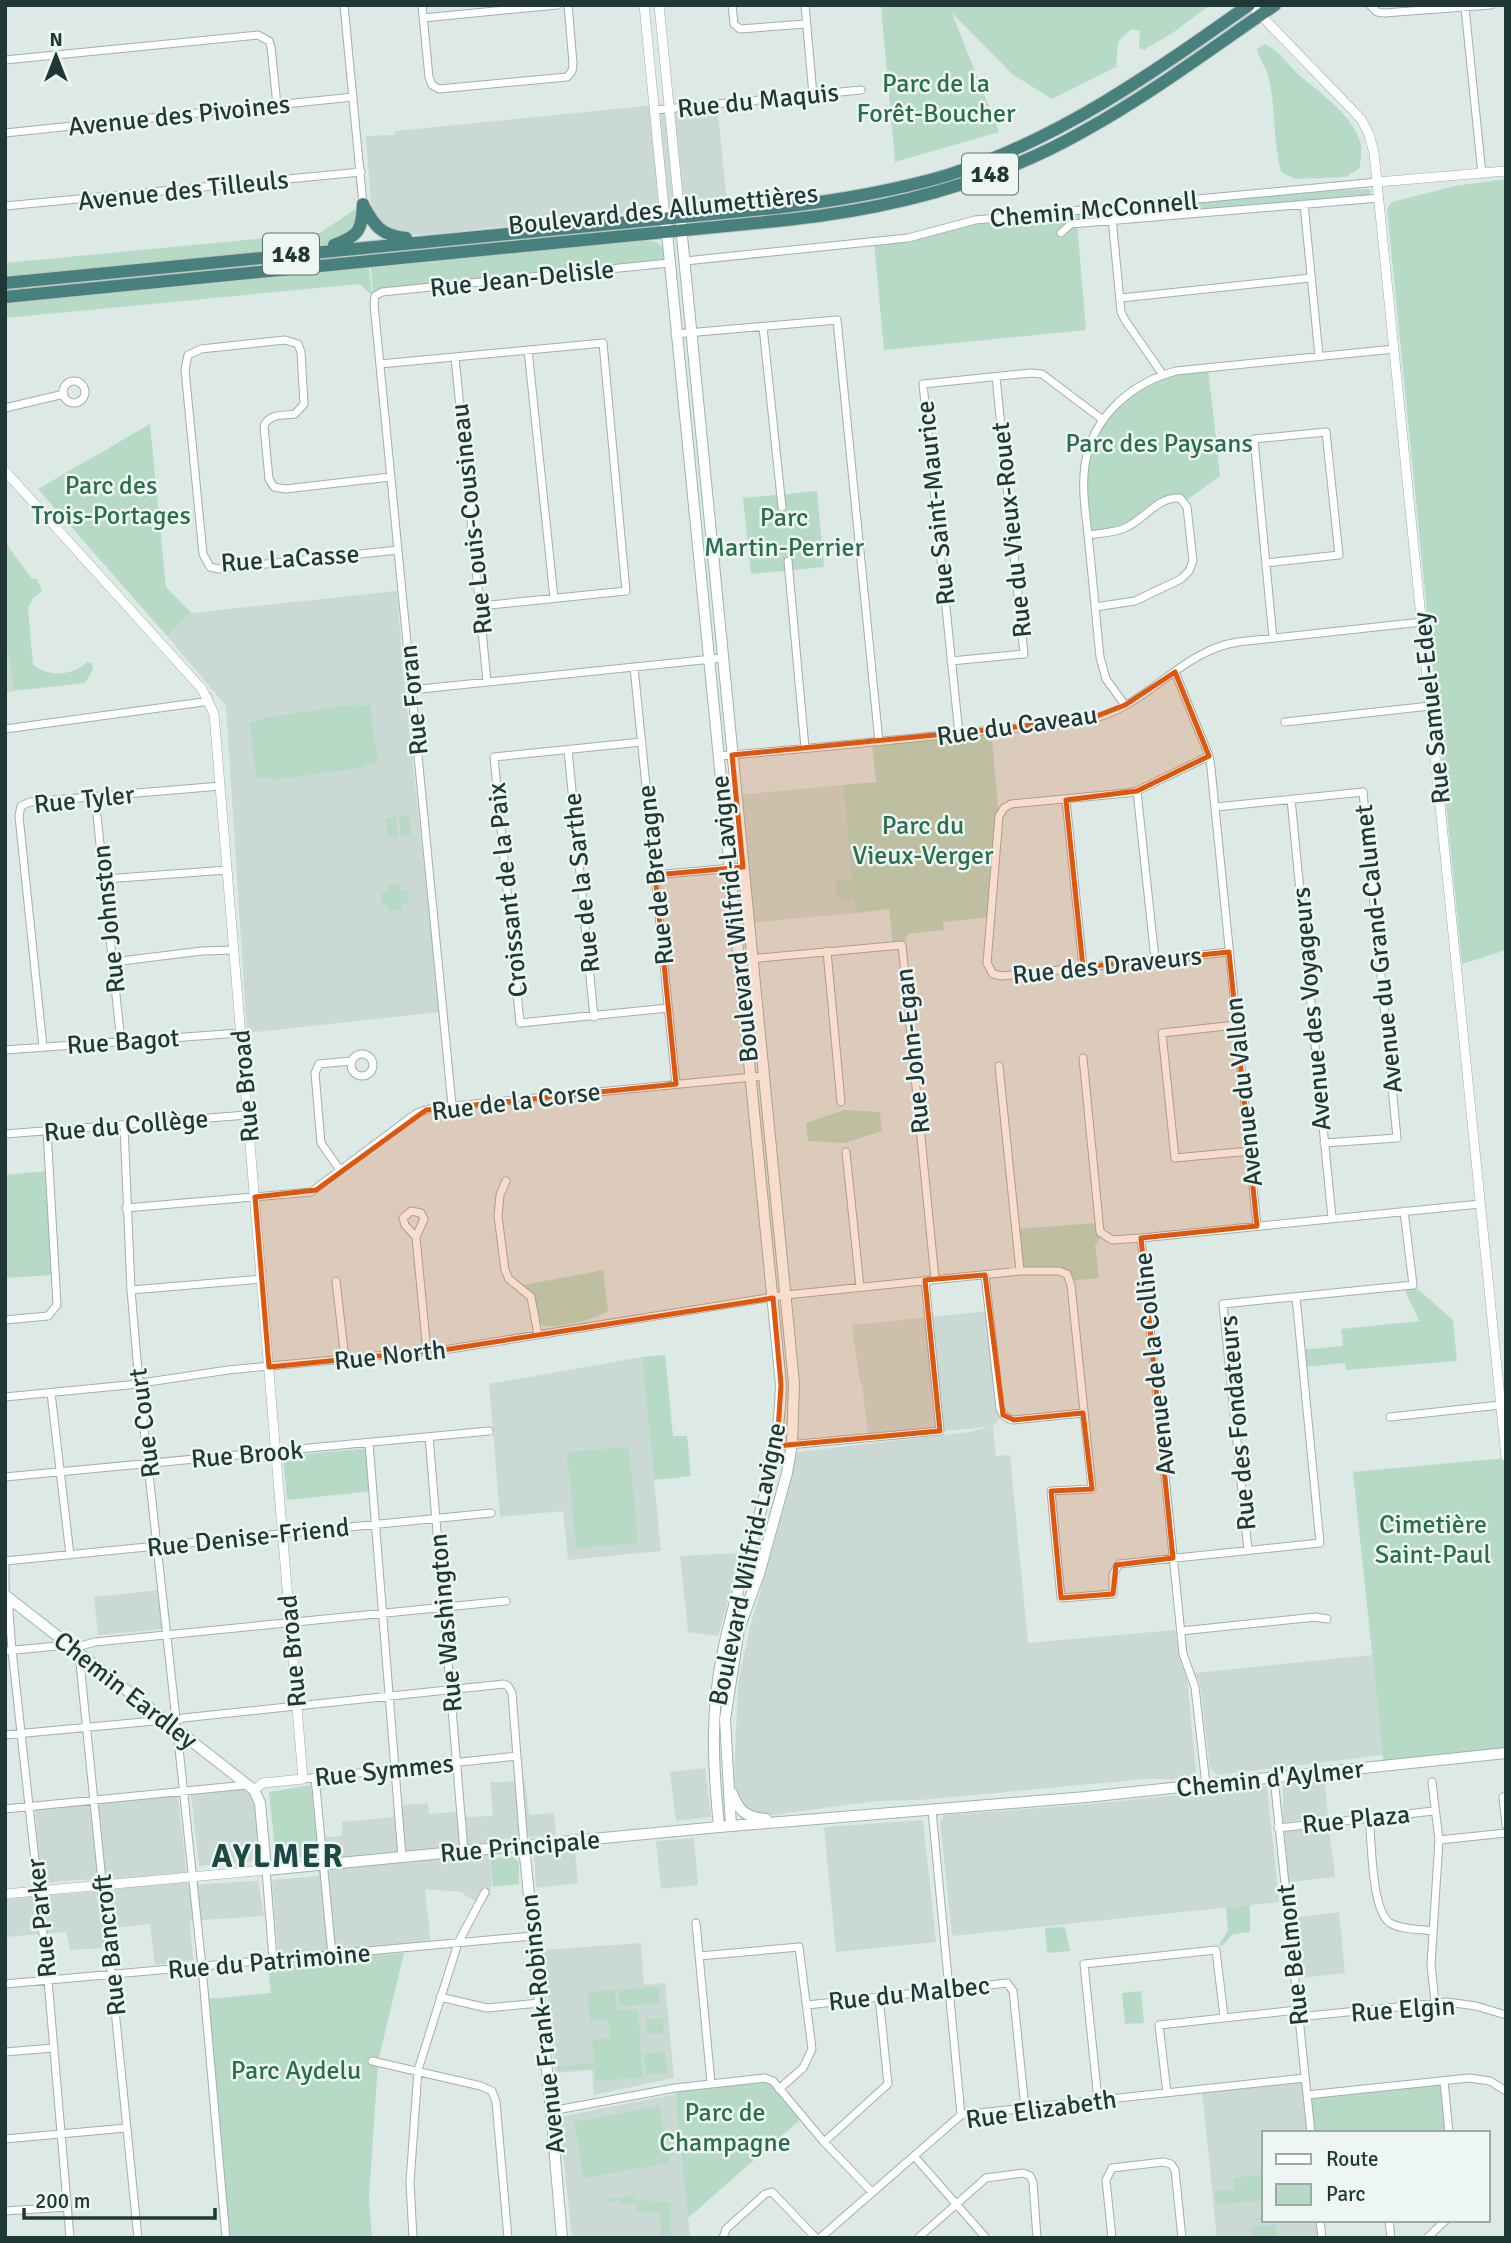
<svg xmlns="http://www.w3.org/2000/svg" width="1511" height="2243" font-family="Signika,sans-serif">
<rect width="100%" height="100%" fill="#dde9e5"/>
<!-- built -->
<path fill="#cbd9d4" d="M717,104L727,202L424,235L396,234L377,222L371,205L366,136L394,135L395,131L654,105L655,110Z
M397,591L403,672L440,1012L247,1033L226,706L167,636L191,613Z
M5,636L14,691L5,693Z
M843,785L856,913L749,923L736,795Z
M989,1311L1003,1415L993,1426L996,1456L1010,1455L1028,1643L1175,1630L1180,1661L1187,1678L1196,1773L1188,1779H1146L920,1800L878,1801L757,1817L740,1805L734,1780L738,1683L750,1627L780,1522L797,1452L970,1432L988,1427L868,1438L863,1391L859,1377L852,1325Z
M642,1357L661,1551L568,1560L563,1511L500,1517L489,1384Z
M741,1553L718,1636L688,1632L680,1556Z
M160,1590L164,1629L98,1635L94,1597Z
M1372,1655L1383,1755L1218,1775L1210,1769L1200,1683L1195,1673Z
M705,1768L711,1817L676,1821L670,1772Z
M1324,1778L1328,1817L1283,1822V1786L1287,1783Z
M525,1781L529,1815L554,1813L556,1835L488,1840L492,1883L490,1896L482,1905L460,1892L425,1889L431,1944L278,1955L272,1880L319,1876L316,1838L342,1836V1822L394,1817L393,1806L428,1803L429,1814L456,1812L468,1817L493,1816L490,1782Z
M1267,1786L1279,1902L952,1936L940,1821L945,1815L1080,1805Z
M245,1789L252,1794L259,1805L257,1861L199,1866L191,1793Z
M178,1796L188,1885L258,1881L264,1916L190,1921L193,1960L155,1965L150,1924L113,1928L106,1878L41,1883L35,1810Z
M923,1820L936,1942L836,1952L824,1827Z
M1329,1827L1335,1877L1289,1882L1284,1832Z
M694,1838L698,1885L661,1889L656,1841Z
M575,1849L578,1883L536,1888L534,1853Z
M99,1891L108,1948L70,1950L66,1932L5,1937V1899Z
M1339,1912L1345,1973L1299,1978L1293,1918Z
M641,1943L644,1985L665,1983L674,2078L594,2095L592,2070L555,2073L543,1950Z
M1305,2078L1311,2133H1264V2220H1320L1322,2238H1217L1202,2089Z
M676,2094L690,2238H572L559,2117Z"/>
<!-- green -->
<path fill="#b6dac5" d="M881,5H1210L1171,34L1144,50L1139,48L1140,31L1131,29L1118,42L1116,67L1052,99L1012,74L952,13L999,132L895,162Z
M1264,44C1278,49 1286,63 1297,73C1319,93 1349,111 1360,141C1363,149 1360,159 1360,168L1346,177L1295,179L1281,172C1273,142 1276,110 1269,79C1267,68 1259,60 1257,49Z
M1506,179V950L1462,964L1387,209L1392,202L1455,186Z
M1368,189L1371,191L1369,197L1077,223L1086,330L884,350L874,242L956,223L1235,195Z
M360,206V223L330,245L5,278V263L320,233Z
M572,232L573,235L370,257V252Z
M643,241L656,242L664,248L665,259L661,262L383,288L373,293L371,268Z
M367,252V257L5,293V289Z
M369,268L372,295L359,284L5,318V304Z
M1208,367L1220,476L1184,502L1173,498L1126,527L1088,535L1085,464L1103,420L1148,381Z
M150,424L166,587L191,613L167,636L38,489Z
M817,491L824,567L751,574L743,498Z
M5,542L32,579H37L42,591L33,598L28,609L33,665C49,677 73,676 87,662L92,664L93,669L85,683L14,691L5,636Z
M357,704L358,707L370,705L378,762L366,764V767L272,780L271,777L257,779L249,722L263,720V718Z
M991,730L999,816L990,917L943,922L944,930L908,934L902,945L893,946L889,909L856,913L854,898L843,901C834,897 832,888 839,880L852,879L843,785L876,782L872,743Z
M409,816L411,835L401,836L399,817Z
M396,817L398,837H387L386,818Z
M400,884V890H407L408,903L402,904V910L389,911L388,905H382L381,891H388V885Z
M844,1110L880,1112L882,1131L845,1143L808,1141L806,1123Z
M47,1171L53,1275L5,1278V1175Z
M1098,1223L1102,1235L1095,1246L1099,1278L1070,1281L1067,1274L1020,1271L1015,1229Z
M603,1270L608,1311C597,1319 551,1331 540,1324L534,1296L523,1285Z
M1413,1285L1453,1320L1457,1361L1346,1370L1345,1363L1303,1367L1301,1350L1343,1346L1341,1329L1419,1321L1403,1286Z
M665,1355L673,1436H687L691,1476L654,1480L642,1357Z
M629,1447L638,1543L576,1548L567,1452Z
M370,1448L373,1491L287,1500L283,1456Z
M1506,1458V1753L1384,1766L1353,1472Z
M311,1785L318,1856L276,1859L269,1792Z
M513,1857L519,1862V1884L493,1887L490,1858Z
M1250,1905V1932L1233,1934L1222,1946L1219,1944L1228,1931L1226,1908Z
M1065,1927L1070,1951L1047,1953L1045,1928Z
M404,1953L378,2062L369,2198L372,2238H229L207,1999L271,1993L268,1969L326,1959Z
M659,1987L660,2004L619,2006L618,1990Z
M615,1990L617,2010L638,2009L643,2077L596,2081L594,2068L557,2071V2066L594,2063L592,2040L610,2038L608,2020L590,2021L588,1992Z
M1141,1991L1144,2023L1125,2024L1122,1993Z
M663,2018L664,2033L646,2035V2019Z
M665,2052L667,2073L646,2075L644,2054Z
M765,2078L802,2118L688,2218L675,2088Z
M1444,2081L1449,2133H1311L1307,2095Z
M659,2106L670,2163L584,2178L574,2122Z
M1264,2174V2200L1216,2205L1215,2191L1234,2189L1233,2178Z
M634,2196V2200L671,2202V2238H662L660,2212L637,2213L636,2203L621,2204L620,2200L608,2202V2199Z
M1276,2225L1278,2238H1252L1250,2227Z"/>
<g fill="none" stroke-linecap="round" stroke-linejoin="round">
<!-- minor casing -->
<g stroke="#a0b0ad" stroke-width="9">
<path id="minor" d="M344,5L363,204
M422,5L429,77L432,85L439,89L567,77L572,71L573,63L568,5
M732,5L734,24L740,29L806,24
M805,5L813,95
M1370,5L1377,12L1384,13L1491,5
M1465,8L1482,174
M423,18L557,5
M5,60L258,35L269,41L271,47L277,105
M655,110L861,90
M5,133L353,97
M1304,204L1319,356
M5,206L361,172
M1111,207L1121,312L1125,320L1163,375
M1061,233L1071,224L1379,198
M685,261L908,238L975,220L1378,182
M1121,298L1310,278
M763,327L782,507
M675,334L837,320L879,742
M528,350L554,598
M455,357L487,681
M380,364L603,343L626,591L480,606
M63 392a11 11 0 1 1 22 0a11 11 0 1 1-22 0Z
M5,408L64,394
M390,477L285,489L274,487L269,479L264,426C269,413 284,416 295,414L304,404L301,352L298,344L285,340L201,349L188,355L185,370L203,554L210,567L219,569L398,550
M1088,535C1101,533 1115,533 1127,527C1145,518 1159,496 1180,498L1187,507L1193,561L1189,571L1181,579L1135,601L1095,607
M788,561L805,748
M1266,563L1339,555L1326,432L1254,439L1273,638
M951,661L1024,654L996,377
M634,667L676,1084
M1175,672L1209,756L1211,768L1257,1226
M411,690L722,658
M1125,705L1106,679L1100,657C1096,619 1093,582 1089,545C1087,519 1081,492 1085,465C1092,417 1131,383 1176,371L1394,349
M1285,722L1430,706
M5,729L203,702L208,697
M959,734L923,384L1031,373L1042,374L1103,420
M642,742L494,757L520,1023L668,1008
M568,750L594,1017
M718,756C807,749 895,740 983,731C1019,727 1066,727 1099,717C1151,701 1184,650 1238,642L1422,622
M1209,756L1137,791L1127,793L1011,804L1004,808L999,816L987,963L993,974L1002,976L1229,952
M1137,791L1155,959
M95,797L121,1042
M1291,799L1332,1218
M1066,800L1083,967
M1216,807L1363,792L1397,1138L1324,1143
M655,875L743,867
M105,879L227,870
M827,951L841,1102
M738,960L902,945L935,1279
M113,962L202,951L234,950
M1236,1025L1162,1033L1175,1158L1250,1151
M43,1047L19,816L21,806L30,802L221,786
M5,1050L240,1033
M351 1065a11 11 0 1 1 22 0a11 11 0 1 1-22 0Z
M1083,1058L1100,1232L1112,1240L1141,1238
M999,1066L1020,1271
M452,1105L374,304L375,296L382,292L669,263
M124,1125L131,1290L139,1383L176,1719
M5,1134L247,1115
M846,1152L860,1287
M340,1170L321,1143L315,1073L319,1064L351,1061
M506,1181L500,1195L498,1216L505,1270L509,1279L531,1297L538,1335
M126,1208L311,1192L410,1118L419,1112L433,1108L763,1076
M416,1237L405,1225L403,1218L411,1211L421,1213L424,1219L416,1237L427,1352
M985,1275L1000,1408C1002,1415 1006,1419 1014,1420L1083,1413
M336,1281L345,1359
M131,1290L261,1279
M5,1320L48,1316L57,1305L47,1131
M51,1393L70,1555
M5,1397L128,1385L228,1370L450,1349L786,1295L1020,1271H1059L1067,1274L1071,1285L1092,1489L1051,1491L1061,1598L1113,1594V1574L1119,1564L1320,1543L1296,1297
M1390,1417L1500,1405
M429,1437L464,1851
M369,1443L402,1857
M777,1446L940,1431L925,1280
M5,1477L489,1431
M1248,1550L1223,1304L1413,1285L1404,1211
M5,1561L491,1513
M5,1562V1592
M10,1599L9,1613L12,1650L48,1980L70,2238
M1181,1631L1316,1617L1327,1619
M73,1648L95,1642L506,1601
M5,1651L57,1646L62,1640
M79,1653L138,2238
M174,1722L183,1718L504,1684L508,1686L512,1693L524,1846
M180,1732L178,1739L202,1967L226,2238
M5,1735L154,1721L159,1716
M315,1777L332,1955
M1274,1778L1311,2133
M303,1779L517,1756
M1432,1782L1439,1840L1431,1965L1435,2002
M1206,1785L1195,1687L1183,1654L1141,1238L1480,1204
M1503,1797L1506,1825
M5,1809L246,1785
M932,1810L961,2115
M1369,1818C1372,1841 1371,1910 1390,1923C1402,1930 1420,1929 1433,1931
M1278,1828L1434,1811
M1439,1840L1506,1833
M266,1870L273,1959
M696,1923L711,2083
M699,1956L799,1947L812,2049L803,2068L779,2089
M5,1984L533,1936
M440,1997L487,2008L540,2003
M807,2005L1007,1983L1013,1991L1025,2108
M1298,2017L1447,2002L1476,2006L1506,2015
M5,2052L53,2048
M372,2061L481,2086L492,2091L496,2102L508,2238
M1444,2081L1449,2133
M1167,2093L1159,2025L1297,2010
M1307,2095L1469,2078L1490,2081L1506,2091
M1098,2100L1084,1964L1216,1950L1224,2017
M551,2111L675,2088L765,2078L773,2081L824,2142L872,2192
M5,2139L126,2128
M824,2142L888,2084L879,1997
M914,2156L986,2238
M5,2211L67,2207
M1320,2220L1322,2238
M1389,2220L1391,2238
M413,2238L410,2182L418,2070L458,1943L485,1892
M723,2238L726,2229L765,2194L772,2192L816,2238
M820,2238L961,2115L1305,2078
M918,2238L986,2178L1023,2173L1030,2176L1033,2182L1037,2238
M1112,2238L1106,2180L1112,2168L1163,2162L1171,2164L1175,2170L1182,2238
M1427,2238L1446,2220"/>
</g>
<!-- tertiary casing -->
<g stroke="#a0b0ad" stroke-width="10">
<path id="tertiary" d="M644,5L665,218
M659,5L680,216
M1251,5L1361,119L1369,134L1374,153L1506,1457
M1378,182L1506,171
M5,471L202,689L214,714L303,1779L263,1783L254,1790
M5,1894L266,1870"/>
</g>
<!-- secondary casing -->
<g stroke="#9db4af" stroke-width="12">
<path id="secondary" d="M680,216L794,1383L792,1444L787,1473L760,1571L739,1629L725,1719L731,1826
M666,223L781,1385C779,1482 742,1558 723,1651C710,1713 713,1764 719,1827
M5,1595L254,1790L260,1803L266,1870L719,1827L1086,1797L1506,1753
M732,1793C739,1812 746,1817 766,1819
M524,1846L551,2111L562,2238"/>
</g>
<!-- trunk casing -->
<g stroke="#bcc3c2" stroke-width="14">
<path id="trunk" d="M363,205C374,225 381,236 406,238
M334,245C359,236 362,230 363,204
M5,283L775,208C834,201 891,192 948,175C1060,139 1154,72 1249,5
M5,297L786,220C890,209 993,183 1084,131C1151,94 1212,48 1275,5"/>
</g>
<!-- minor -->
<use href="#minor" stroke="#fff" stroke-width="7"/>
<!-- tertiary -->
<use href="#tertiary" stroke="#fff" stroke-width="9"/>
<!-- secondary -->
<use href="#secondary" stroke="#fff" stroke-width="10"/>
<!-- trunk -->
<use href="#trunk" stroke="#47807c" stroke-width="12"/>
</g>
<!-- marked area -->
<path fill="#de570e" fill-opacity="0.2" stroke="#de570e" stroke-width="5" stroke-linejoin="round" d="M1175,672L1209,756L1137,791L1066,800L1083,967L1229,952L1257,1226L1141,1238L1173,1558L1116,1565L1113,1594L1061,1598L1051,1491L1092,1489L1083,1413L1014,1420L1003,1415L985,1275L925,1280L940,1431L777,1446L781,1385L773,1298L450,1349L269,1367L255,1197L316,1190L426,1110L676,1084L655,875L743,867L732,755L1087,720L1125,705Z"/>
<g text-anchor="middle" stroke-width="5" stroke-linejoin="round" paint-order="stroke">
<!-- shield labels -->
<g fill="#edf6f3" stroke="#5d716e" stroke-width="2">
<rect x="962" y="153.5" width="56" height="41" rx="5"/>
<rect x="263" y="233.5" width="56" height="41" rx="5"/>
</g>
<g font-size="24" font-weight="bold" fill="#1f3835">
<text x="990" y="182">148</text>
<text x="291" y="262">148</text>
</g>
<!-- park labels -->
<g font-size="26" fill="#2a6e4e" stroke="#edf6f3">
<text x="936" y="92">Parc de la<tspan x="936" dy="30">Forêt-Boucher</tspan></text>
<text x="1159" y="452">Parc des Paysans</text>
<text x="111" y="494">Parc des<tspan x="111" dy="30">Trois-Portages</tspan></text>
<text x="784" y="526">Parc<tspan x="784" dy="30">Martin-Perrier</tspan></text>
<text x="923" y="834">Parc du<tspan x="923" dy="30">Vieux-Verger</tspan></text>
<text x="1433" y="1533">Cimetière<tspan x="1433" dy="30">Saint-Paul</tspan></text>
<text x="296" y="2079">Parc Aydelu</text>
<text x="725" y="2121">Parc de<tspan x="725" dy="30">Champagne</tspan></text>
</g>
<!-- street labels -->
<g font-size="26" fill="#1f3835" stroke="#edf6f3">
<text transform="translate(758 100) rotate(-6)" y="9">Rue du Maquis</text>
<text transform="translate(179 115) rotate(-6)" y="9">Avenue des Pivoines</text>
<text transform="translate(183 190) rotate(-6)" y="9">Avenue des Tilleuls</text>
<text transform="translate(663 209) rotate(-6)" y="9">Boulevard des Allumettières</text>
<text transform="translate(1094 209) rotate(-5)" y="9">Chemin McConnell</text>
<text transform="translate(522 278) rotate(-6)" y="9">Rue Jean-Delisle</text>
<text transform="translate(935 503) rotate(-96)" y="9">Rue Saint-Maurice</text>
<text transform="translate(471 519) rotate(-96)" y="9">Rue Louis-Cousineau</text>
<text transform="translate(1011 530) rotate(-96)" y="9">Rue du Vieux-Rouet</text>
<text transform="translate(290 558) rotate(-4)" y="9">Rue LaCasse</text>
<text transform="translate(413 700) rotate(-96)" y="9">Rue Foran</text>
<text transform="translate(1431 708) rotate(-96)" y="9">Rue Samuel-Edey</text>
<text transform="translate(1017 725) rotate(-8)" y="9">Rue du Caveau</text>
<text transform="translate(84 799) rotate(-6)" y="9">Rue Tyler</text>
<text transform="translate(655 875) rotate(-96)" y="9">Rue de Bretagne</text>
<text transform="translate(581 883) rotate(-96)" y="9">Rue de la Sarthe</text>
<text transform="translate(507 890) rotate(-96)" y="9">Croissant de la Paix</text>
<text transform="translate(108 919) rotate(-96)" y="9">Rue Johnston</text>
<text transform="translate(734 919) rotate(-96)" y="9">Boulevard Wilfrid-Lavigne</text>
<text transform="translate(1378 949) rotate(-96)" y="9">Avenue du Grand-Calumet</text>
<text transform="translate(1107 965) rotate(-6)" y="9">Rue des Draveurs</text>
<text transform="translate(1311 1009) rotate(-95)" y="9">Avenue des Voyageurs</text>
<text transform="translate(123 1041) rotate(-4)" y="9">Rue Bagot</text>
<text transform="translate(912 1051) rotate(-96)" y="9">Rue John-Egan</text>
<text transform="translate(245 1086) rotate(-95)" y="9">Rue Broad</text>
<text transform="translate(1243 1092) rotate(-96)" y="9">Avenue du Vallon</text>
<text transform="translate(516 1101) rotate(-7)" y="9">Rue de la Corse</text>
<text transform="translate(126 1125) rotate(-5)" y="9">Rue du Collège</text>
<text transform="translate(390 1355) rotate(-6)" y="9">Rue North</text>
<text transform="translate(1154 1364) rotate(-96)" y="9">Avenue de la Colline</text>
<text transform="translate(144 1423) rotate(-97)" y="9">Rue Court</text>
<text transform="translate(1237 1423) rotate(-95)" y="9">Rue des Fondateurs</text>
<text transform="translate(247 1454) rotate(-5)" y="9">Rue Brook</text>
<text transform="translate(248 1537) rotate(-6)" y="9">Rue Denise-Friend</text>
<text transform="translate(747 1564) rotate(-78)" y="9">Boulevard Wilfrid-Lavigne</text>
<text transform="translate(445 1623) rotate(-95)" y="9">Rue Washington</text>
<text transform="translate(292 1651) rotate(-95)" y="9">Rue Broad</text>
<text transform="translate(126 1690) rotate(38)" y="9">Chemin Eardley</text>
<text transform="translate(384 1770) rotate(-6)" y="9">Rue Symmes</text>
<text transform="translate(1270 1778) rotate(-6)" y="9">Chemin d'Aylmer</text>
<text transform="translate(1356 1819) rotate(-6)" y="9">Rue Plaza</text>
<text transform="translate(520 1846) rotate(-5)" y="9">Rue Principale</text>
<text transform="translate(41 1918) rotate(-96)" y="9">Rue Parker</text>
<text transform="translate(109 1945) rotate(-96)" y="9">Rue Bancroft</text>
<text transform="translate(1292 1955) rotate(-96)" y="9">Rue Belmont</text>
<text transform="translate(269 1961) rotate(-5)" y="9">Rue du Patrimoine</text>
<text transform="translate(909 1993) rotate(-6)" y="9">Rue du Malbec</text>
<text transform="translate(1403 2009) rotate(-4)" y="9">Rue Elgin</text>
<text transform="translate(542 2024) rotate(-96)" y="9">Avenue Frank-Robinson</text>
<text transform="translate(1041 2109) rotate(-8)" y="9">Rue Elizabeth</text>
</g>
<!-- district labels -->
<g font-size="33" font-weight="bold" letter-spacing="2" fill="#1c4944" stroke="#edf6f3">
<text x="278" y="1867">AYLMER</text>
</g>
</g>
<!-- border -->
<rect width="1511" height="2243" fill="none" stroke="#1f3835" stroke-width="14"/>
<!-- legend -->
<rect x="1262" y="2131" width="228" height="91" fill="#edf6f3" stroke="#9baaa7" stroke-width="2"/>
<rect x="1276" y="2154" width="35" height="10" fill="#ffffff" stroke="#9baaa7" stroke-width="2"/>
<text x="1326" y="2166" font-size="21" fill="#1f3835">Route</text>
<rect x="1276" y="2184" width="35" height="21" fill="#b6dac5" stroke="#9baaa7" stroke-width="2"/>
<text x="1326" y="2201" font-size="21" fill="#1f3835">Parc</text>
<!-- north arrow -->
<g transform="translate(56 56)" stroke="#edf6f3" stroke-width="5" paint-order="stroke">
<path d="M0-5L12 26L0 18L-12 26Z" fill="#1f3835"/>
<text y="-10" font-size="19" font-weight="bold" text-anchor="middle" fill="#1f3835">N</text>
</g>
<!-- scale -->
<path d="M24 2208v10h191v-10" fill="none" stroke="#1f3835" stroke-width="3.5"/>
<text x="35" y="2208" font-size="21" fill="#1f3835" stroke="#edf6f3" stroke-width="5" paint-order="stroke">200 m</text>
</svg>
